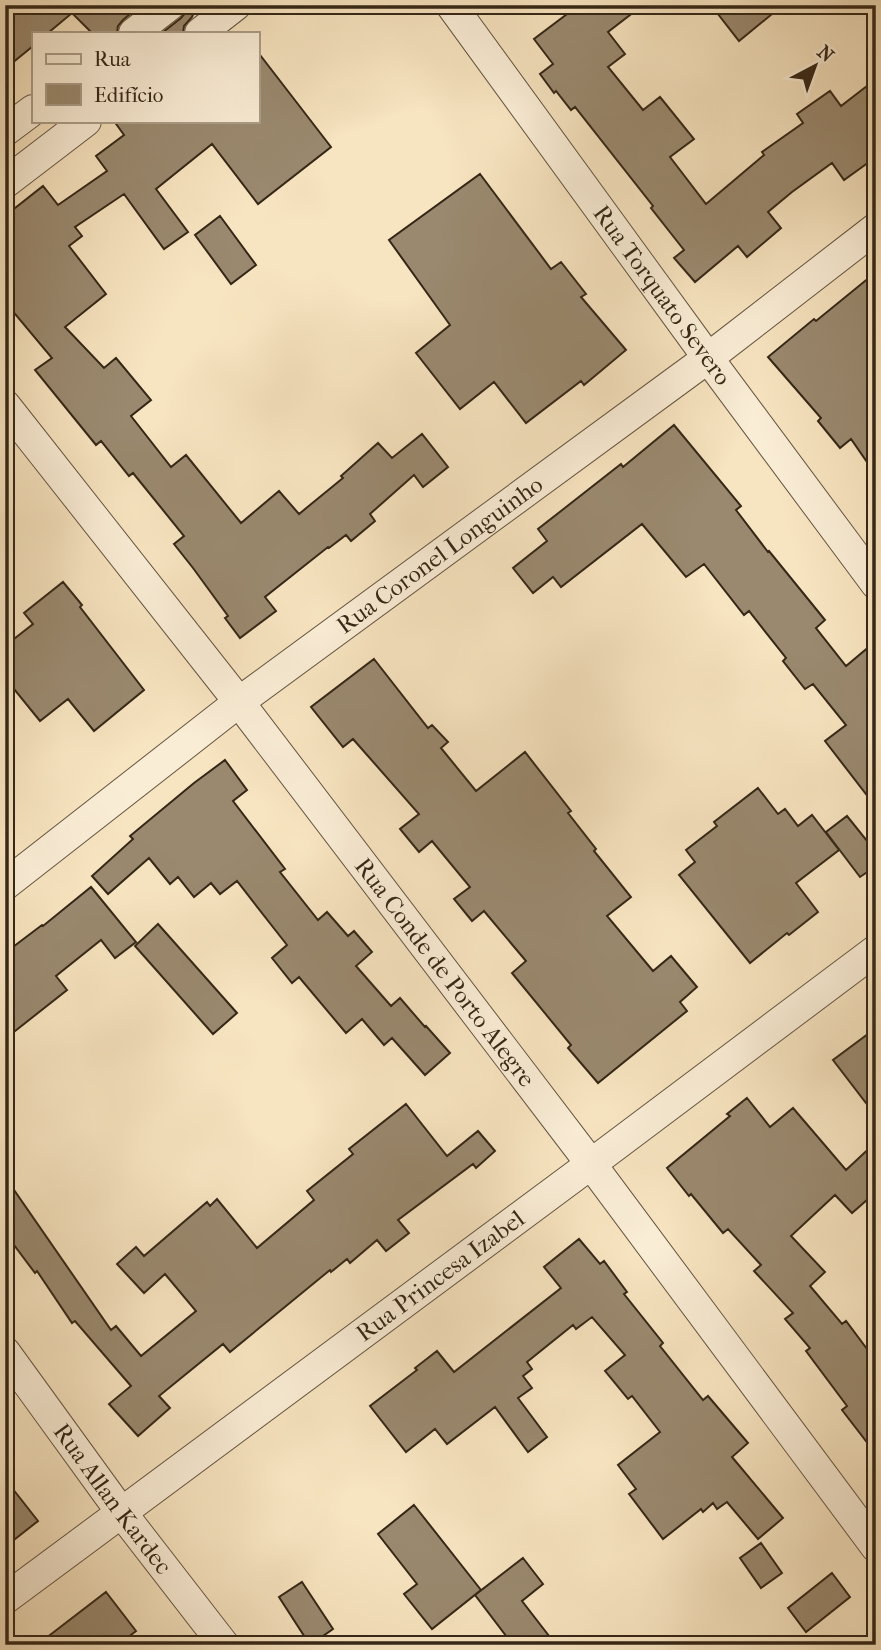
<svg xmlns="http://www.w3.org/2000/svg" width="881" height="1650" font-family="'IM FELL French Canon',serif">
<rect width="100%" height="100%" fill="#f7e4c0"/>
<filter id="stains"><feTurbulence type="fractalNoise" baseFrequency=".00286" numOctaves="4"/><feColorMatrix values="0 0 0 0 .2 0 0 0 0 .09 0 0 0 0 .02 0 0 0 .5 -.17"/></filter>
<radialGradient id="worn" r=".72"><stop offset=".6" stop-color="#630" stop-opacity="0"/><stop offset="1" stop-color="#630" stop-opacity=".3"/></radialGradient>
<!-- building -->
<path fill="#9a896f" stroke="#352717" stroke-width="2" d="M5,5H141L123,20L118,26L117,33H92L72,13L48,33H33V46L5,69Z
M187,5H197L192,17L184,26L183,33H162L181,18L186,12Z
M579,5H643L608,32L625,54L608,67L643,110L660,97L694,139L670,157L706,204L764,155L762,152L803,123L797,114L830,91L841,106L876,79V157L844,180L832,163L792,192L768,212L781,228L747,257L738,246L695,282L674,258L684,250L651,208L653,206L575,107L571,110L556,91L554,93L540,74L553,64L534,39Z
M711,5H783L739,41Z
M257,51L331,147L258,204L212,144L156,189L188,232L164,249L124,194L75,227L82,236L69,246L106,294L65,327L104,368L116,358L151,400L131,416L171,467L186,455L241,523L279,491L299,514L343,478L341,476L378,443L392,458L422,434L448,467L423,487L414,475L370,514L375,521L351,541L346,535L329,548L328,547L265,597L276,611L240,638L225,618L228,616L193,568L174,544L184,536L133,473L129,476L101,441L96,445L35,370L52,358L5,302V216L43,186L58,205L107,171L96,156L124,135L114,121H257Z
M480,174L551,269L561,262L586,294L581,297L626,350L584,385L581,381L526,423L494,382L460,409L416,353L450,325L389,240Z
M220,216L256,265L231,284L195,235Z
M876,272V475L851,439L840,448L818,421L821,418L768,357L814,319L816,321Z
M674,425L741,506L736,510L768,552L769,551L825,620L816,628L846,666L876,641V807L825,741L846,725L813,684L805,689L783,661L786,658L749,611L744,615L704,564L686,577L642,524L561,587L553,577L533,593L513,568L547,541L538,529L621,464L623,467Z
M63,582L82,605L80,607L144,690L94,731L68,699L40,721L5,678V646L33,624L24,613Z
M374,659L428,728L432,725L448,742L441,748L476,791L525,752L571,811L568,813L596,849L594,851L631,897L607,916L653,971L671,956L697,987L680,1002L687,1011L598,1083L568,1048L571,1045L512,973L526,961L484,911L472,921L454,899L470,887L432,841L419,852L400,829L419,814L353,739L343,747L311,707Z
M225,760L247,790L233,801L285,869L280,872L318,920L327,912L348,936L354,931L372,952L356,966L391,1006L400,998L425,1027L426,1026L450,1053L425,1075L392,1038L384,1045L362,1019L346,1033L299,977L292,983L272,958L287,945L237,881L220,894L211,883L194,897L178,877L170,884L149,858L108,894L92,876L133,839L130,836L194,783Z
M758,788L778,814L785,809L798,826L812,815L839,850L796,883L818,912L789,935L787,933L750,963L679,875L695,862L686,850L717,826L714,822Z
M847,816L876,852V866L860,877L826,832Z
M91,887L136,942L115,958L101,940L56,976L67,990L5,1039V953L42,925L43,926Z
M158,924L237,1013L213,1034L135,946Z
M876,1028V1116L833,1060Z
M747,1098L770,1127L793,1108L846,1170L876,1142V1192L852,1213L835,1195L791,1236L825,1272L810,1286L842,1324L846,1321L876,1361V1454L842,1410L847,1406L806,1351L810,1348L785,1319L793,1313L754,1271L761,1265L728,1229L723,1233L691,1194L689,1196L667,1168L730,1116L727,1114Z
M406,1104L447,1156L478,1131L495,1151L476,1168L473,1164L398,1220L409,1233L386,1251L377,1240L350,1263L347,1259L331,1272L330,1270L230,1352L223,1344L159,1396L170,1408L138,1436L109,1404L131,1386L75,1321L72,1323L37,1271L35,1273L5,1233V1177L111,1330L116,1326L141,1356L196,1311L165,1274L144,1293L117,1264L136,1247L144,1256L207,1202L210,1206L217,1199L257,1248L314,1200L307,1191L353,1154L349,1149Z
M579,1239L600,1264L604,1261L627,1292L624,1294L663,1343L660,1346L703,1400L708,1396L748,1443L732,1457L783,1518L758,1539L727,1502L717,1509L713,1503L703,1512L701,1509L663,1539L629,1494L636,1489L618,1465L660,1432L632,1396L628,1399L605,1371L625,1355L592,1317L576,1329L573,1325L527,1362L532,1369L523,1376L532,1388L518,1398L547,1437L528,1452L495,1407L447,1444L435,1429L406,1452L370,1406L417,1370L415,1368L437,1351L454,1372L561,1288L544,1267Z
M5,1479L38,1521L5,1547Z
M414,1505L481,1590L432,1629L404,1594L417,1584L378,1534Z
M761,1543L782,1573L761,1588L740,1558Z
M523,1558L543,1584L522,1601L556,1645H513L475,1595Z
M832,1573L850,1597L806,1632L788,1608Z
M302,1582L333,1629L310,1645L279,1597Z
M106,1592L136,1631L118,1645H37Z"/>
<g fill="none" stroke-linecap="round" stroke-linejoin="round">
<!-- minor casing -->
<g stroke="#665641" stroke-width="32">
<g id="minor">
<path id="s1" d="M451,5L708,358L876,584"/>
<path d="M134,33L170,5"/>
<path d="M200,33L236,5"/>
<path d="M5,131L33,110"/>
<path d="M5,183L86,121"/>
<path id="s2" d="M5,405L239,702L591,1164L876,1547"/>
<path id="s3" d="M5,885L239,702L708,358L876,228"/>
<path id="s4" d="M5,1352L121,1512L224,1645"/>
<path id="s5" d="M5,1599L591,1164L876,950"/>
</g>
</g>
<!-- minor -->
<use href="#minor" stroke="#faedd6" stroke-width="30"/>
</g>
<g text-anchor="middle" stroke-width="5" stroke-linejoin="round" paint-order="stroke">
<!-- street labels -->
<g font-size="24" fill="#352717" stroke="#faedd6">
<text dy="8" stroke="none"><textPath href="#s1" startOffset="359">Rua Torquato Severo</textPath></text>
<text dy="8" stroke="none"><textPath href="#s3" startOffset="546">Rua Coronel Longuinho</textPath></text>
<text dy="8" stroke="none"><textPath href="#s2" startOffset="718">Rua Conde de Porto Alegre</textPath></text>
<text dy="8" stroke="none"><textPath href="#s5" startOffset="542">Rua Princesa Izabel</textPath></text>
<text dy="8" stroke="none"><textPath href="#s4" startOffset="182">Rua Allan Kardec</textPath></text>
</g>
</g>
<!-- margin -->
<rect width="881" height="1650" fill="none" stroke="#f7e4c0" stroke-width="28"/>
<rect x="7" y="7" width="867" height="1636" fill="none" stroke="#352717" stroke-width="3.5"/>
<rect x="14" y="14" width="853" height="1622" fill="none" stroke="#352717" stroke-width="2"/>
<!-- legend -->
<rect x="32" y="32" width="228" height="91" fill="#faedd6" stroke="#ab9e8a" stroke-width="2"/>
<rect x="46" y="54" width="35" height="10" fill="#faedd6" stroke="#ab9e8a" stroke-width="2"/>
<text x="94" y="66" font-size="21" fill="#352717">Rua</text>
<rect x="46" y="84" width="35" height="21" fill="#9a896f" stroke="#ab9e8a" stroke-width="2"/>
<text x="94" y="102" font-size="21" fill="#352717">Edifício</text>
<!-- north arrow -->
<g transform="translate(815 66) rotate(41)" stroke="#faedd6" stroke-width="5" paint-order="stroke">
<path d="M0-5L12 26L0 18L-12 26Z" fill="#352717"/>
<text y="-10" font-size="19" font-weight="bold" text-anchor="middle" fill="#352717">N</text>
</g>
<rect width="100%" height="100%" filter="url(#stains)"/>
<rect width="100%" height="100%" fill="url(#worn)"/>
</svg>
